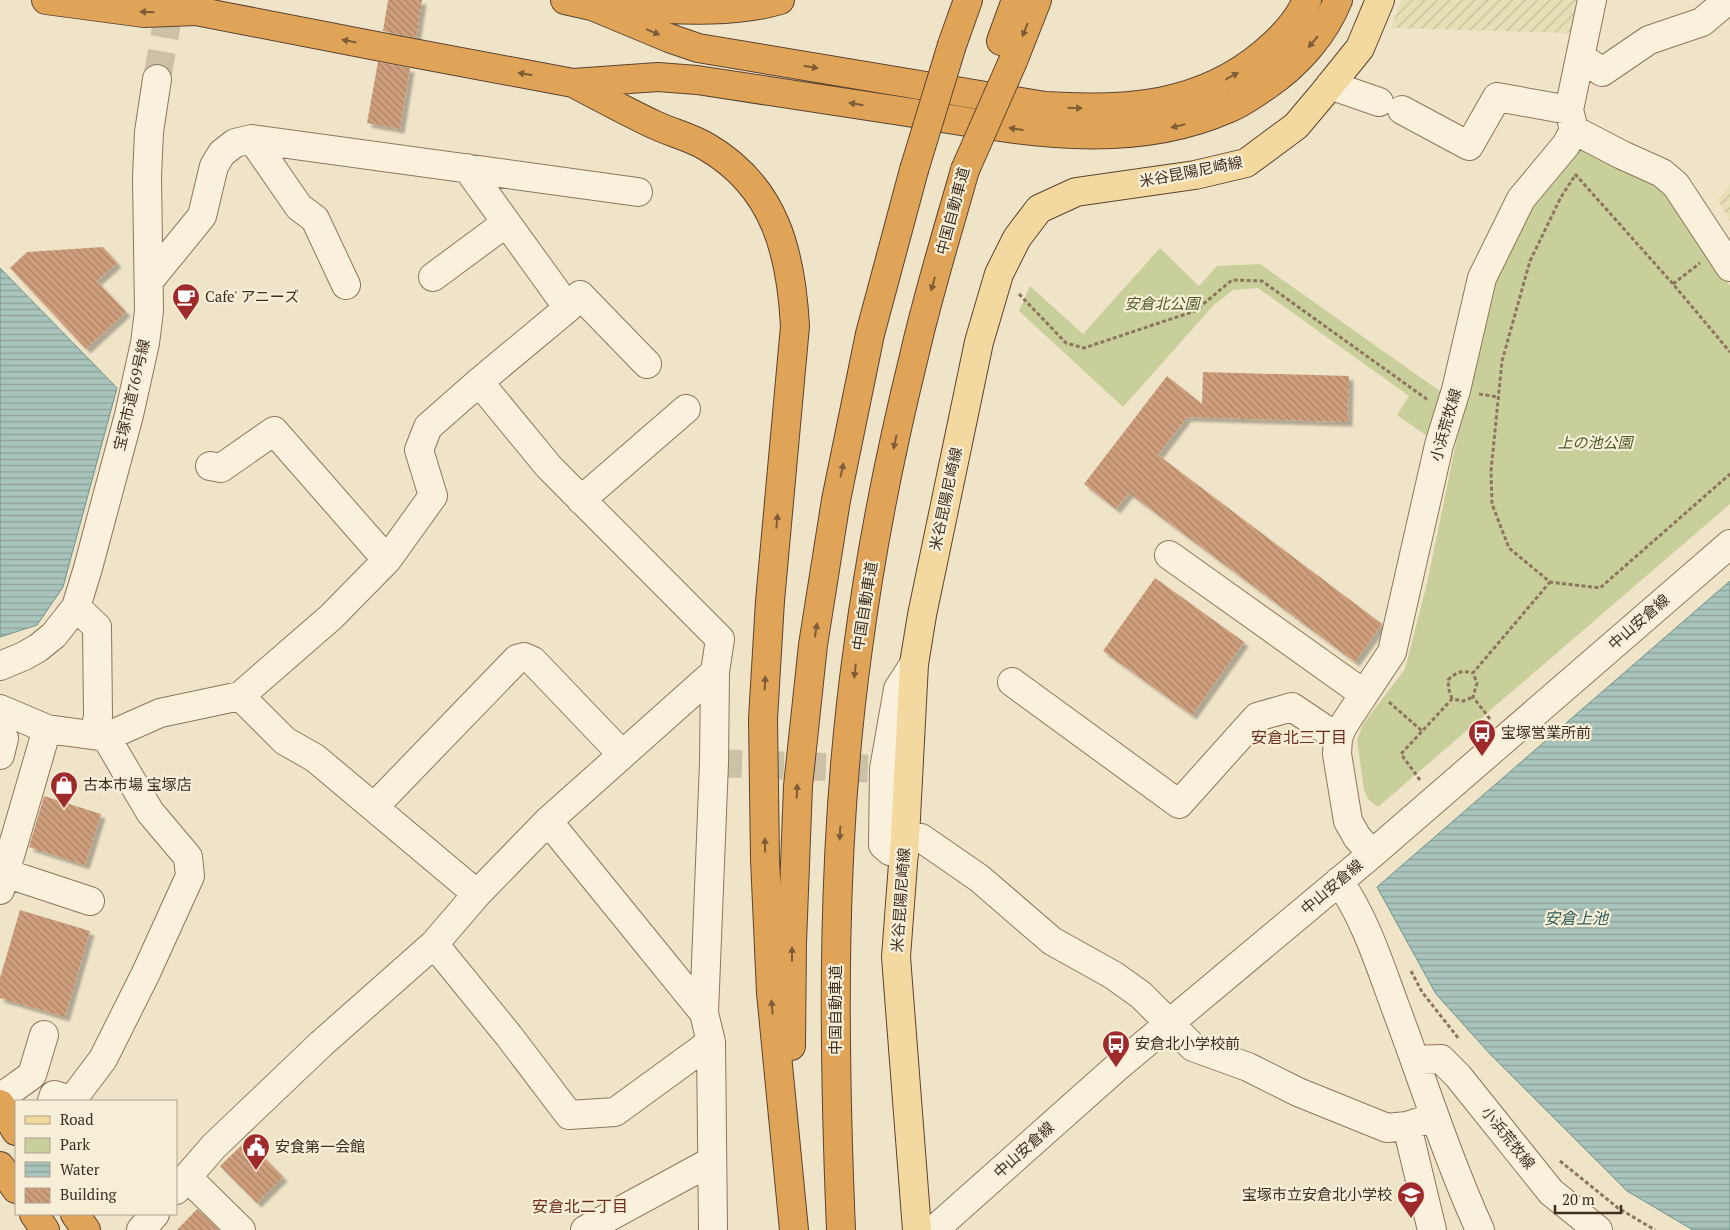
<svg xmlns="http://www.w3.org/2000/svg" width="1730" height="1230" font-family="'PT Serif','Noto Sans JP',serif">
<defs>
<pattern id="farmland-furrows" width="10" height="10" patternUnits="userSpaceOnUse" patternTransform="scale(1.25)"><rect width="10" height="10" fill="#e6deb5"/><path d="M-1 1l2-2M0 10L10 0M9 11l2-2" fill="none" stroke="#c6bf9b"/></pattern>
<pattern id="water-rules" width="6" height="5" patternUnits="userSpaceOnUse" patternTransform="scale(1.25)"><rect width="6" height="5" fill="#a9c4bc"/><path d="M0 2.5h6" fill="none" stroke="#8ba098"/></pattern>
<pattern id="building-back-hatch" width="6" height="6" patternUnits="userSpaceOnUse" patternTransform="scale(1.25)"><rect width="6" height="6" fill="#cf9f7d"/><path d="M-1 5l2 2M0 0l6 6M5-1l2 2" fill="none" stroke="#a98266"/></pattern>
<filter id="shadow"><feDropShadow dx="4.5" dy="4.5" stdDeviation="1" flood-color="#0004"/></filter>
</defs>
<rect width="100%" height="100%" fill="#f0e4c8"/>
<!-- farmland -->
<path fill="url(#farmland-furrows)" d="M1401,0H1579L1572,33L1391,28Z
M1730,184V221L1718,200Z"/>
<!-- park -->
<path fill="#c9cf9b" d="M1577,142L1661,183L1730,286V504L1378,807L1368,799L1364,790L1357,740L1363,724L1405,669L1427,583L1487,294L1507,242Z
M1160,248L1199,286L1217,266L1260,264L1444,394L1427,436L1397,415L1409,396L1258,288L1233,290L1213,306L1123,407L1019,311L1030,286L1083,334Z"/>
<!-- water -->
<path fill="url(#water-rules)" stroke="#6f938a" d="M0,268L117,388L63,587L37,625L0,637Z
M1730,581V1230H1693L1627,1191L1490,1054L1436,994L1377,887Z"/>
<!-- building -->
<path fill="url(#building-back-hatch)" filter="url(#shadow)" d="M388,0H422L416,38L383,31Z
M378,62L410,68L400,129L367,123Z
M103,247L117,263L97,281L126,312L86,349L10,268L27,252Z
M1203,372L1349,376L1348,422L1187,417L1158,455L1382,624L1355,662L1129,493L1116,509L1084,484L1167,376L1202,404Z
M1155,578L1244,642L1192,715L1103,651Z
M44,796L101,814L85,865L29,847Z
M20,910L90,931L65,1017L0,998V978Z
M247,1140L283,1177L257,1203L220,1166Z
M197,1209L219,1230H177Z"/>
<g fill="none" stroke-linecap="round" stroke-linejoin="round">
<!-- minor-tunnel -->
<path stroke="#ccc0a6" stroke-width="28" stroke-dasharray="28 14" stroke-linecap="butt" d="M157,79L171,0
M714,763L884,769"/>
<!-- minor casing -->
<g stroke="#8d765c" stroke-width="30">
<path id="minor" d="M1581,57L1602,72L1649,40L1702,22L1728,0
M1330,85L1379,102
M1402,110L1469,146L1497,97L1569,110
M1574,130L1622,155L1662,173L1676,185L1730,267
M252,139L299,207L315,219L346,285
M467,168L568,308
M433,277L506,223
M149,281L202,216L214,166L222,153L235,143L252,139L638,192
M479,382L549,467L720,639L715,672L714,763L704,1013L711,1042L713,1230
M210,466L221,468L274,431L387,560
M581,500L686,409
M1169,555L1364,694
M76,607L97,627L98,716L94,735
M0,666L24,656L38,648L54,635L76,607L88,568L129,415L145,343L149,311L147,177L149,132L157,79
M1012,682L1179,804L1257,717L1292,707L1338,738
M240,696L285,741L315,758L477,894
M0,709L47,729L106,737L160,713L240,696L331,617L387,560L433,496L419,450L428,427L479,382L568,308L580,295L647,364
M0,755L4,738
M374,807L517,659L524,657L533,661L617,749
M548,821L704,1013
M905,837L921,838L979,878L1052,941L1113,975L1141,995L1193,1047L1248,1067L1298,1092L1387,1128L1407,1126L1434,1117
M904,854L890,851L883,845L884,769L898,689L914,664
M1372,854L1357,837L1348,821L1337,754L1338,738L1343,726L1392,652L1439,445L1456,390L1482,278L1521,199L1566,145L1574,130L1569,110L1592,0
M5,873L90,901
M1339,881C1365,918 1379,963 1395,1006C1423,1081 1447,1157 1480,1230
M0,890L47,729
M434,944L509,1036L569,1115L615,1112L711,1042
M1415,1060L1441,1059L1458,1076L1551,1192L1598,1230
M0,1098L32,1075L44,1035
M52,1101L54,1095L72,1100L103,1059L146,973L190,876L188,857L150,812L106,737
M1407,1126L1432,1230
M187,1177L241,1230
M176,1190L214,1146L321,1044L434,944L477,894L548,821L715,672
M141,1230L155,1214
M585,1230L712,1161
M934,1230L1116,1068L1372,854L1730,544"/>
</g>
<!-- major casing -->
<g stroke="#5b4430" stroke-width="30">
<path id="major" d="M917,1230L896,957L905,837L914,664L922,615L979,342L999,274L1017,238L1039,209L1076,192L1195,175L1246,163L1296,126L1323,94L1360,48L1380,0"/>
</g>
<!-- highway casing -->
<g stroke="#5b4430" stroke-width="30">
<path id="highway" d="M46,0L144,13L196,11L397,50L573,83L658,77L697,80C767,91 837,101 907,112C1012,129 1125,154 1227,109C1241,104 1254,94 1266,86C1297,65 1324,35 1338,0
M565,0L592,6L669,38L698,48L1045,106C1125,111 1200,107 1264,53C1282,38 1298,21 1307,0
M609,6C663,8 727,16 780,0
M1001,41L1016,0
M952,45L968,0
M1013,61L1037,0
M573,83C600,97 627,112 655,125C672,133 691,137 707,147C775,187 791,252 795,326L770,601L763,719L765,859L771,993L794,1230
M791,1046L792,943L798,786L813,645L836,500L870,334L914,170
M0,1104L16,1131
M0,1166L16,1189
M34,1214L45,1230
M75,1214L86,1230
M841,1230C833,1036 831,841 858,648C871,549 891,449 915,352C929,291 948,230 965,170"/>
</g>
<!-- path -->
<path stroke="#8d765c" stroke-width="3" stroke-dasharray="4 2.5" stroke-linecap="butt" d="M1575,174L1673,284L1730,352
M1574,177L1561,197L1530,261L1502,361L1491,471L1492,504L1509,548L1550,582L1600,588L1730,474
M1673,284L1700,263
M1019,294L1066,343L1084,348L1195,311L1232,280L1262,281L1428,400
M1479,394L1498,397
M1452,699L1449,690L1448,680C1456,672 1462,670 1473,673
M1389,702L1422,731
M1490,719L1473,697L1477,683L1473,673L1550,582
M1420,780L1401,754L1452,699L1463,701L1473,697
M1411,971L1422,992L1459,1039
M1560,1161L1618,1208L1655,1230"/>
<!-- minor -->
<use href="#minor" stroke="#faf1dc" stroke-width="28"/>
<!-- major -->
<use href="#major" stroke="#f3d9a0" stroke-width="28"/>
<!-- highway -->
<use href="#highway" stroke="#e0a458" stroke-width="28"/>
<!-- highway-bridge casing -->
<g stroke="#5b4430" stroke-width="30" stroke-linecap="butt">
<path id="highway-bridge" d="M914,170L952,45
M965,170L1013,61"/>
</g>
<!-- highway-bridge -->
<use href="#highway-bridge" stroke="#e0a458" stroke-width="28"/>
</g>
<!-- one-way arrows -->
<defs><path id="oneway-solid" d="M-6-.8H1V-3.2L6.5 0L1 3.2V.8H-6Z" transform="scale(1.25)"/></defs>
<g fill="#7e5d36">
<use href="#oneway-solid" transform="translate(147 12) rotate(-179)"/>
<use href="#oneway-solid" transform="translate(1025 30) rotate(111)"/>
<use href="#oneway-solid" transform="translate(653 32) rotate(23)"/>
<use href="#oneway-solid" transform="translate(349 41) rotate(-169)"/>
<use href="#oneway-solid" transform="translate(1313 42) rotate(130)"/>
<use href="#oneway-solid" transform="translate(811 67) rotate(9)"/>
<use href="#oneway-solid" transform="translate(525 74) rotate(-170)"/>
<use href="#oneway-solid" transform="translate(1232 76) rotate(-28)"/>
<use href="#oneway-solid" transform="translate(856 104) rotate(-171)"/>
<use href="#oneway-solid" transform="translate(1075 108) rotate(2)"/>
<use href="#oneway-solid" transform="translate(1178 126) rotate(167)"/>
<use href="#oneway-solid" transform="translate(1016 129) rotate(-172)"/>
<use href="#oneway-solid" transform="translate(933 284) rotate(105)"/>
<use href="#oneway-solid" transform="translate(895 442) rotate(102)"/>
<use href="#oneway-solid" transform="translate(842 470) rotate(-78)"/>
<use href="#oneway-solid" transform="translate(777 521) rotate(-85)"/>
<use href="#oneway-solid" transform="translate(816 630) rotate(-81)"/>
<use href="#oneway-solid" transform="translate(855 671) rotate(96)"/>
<use href="#oneway-solid" transform="translate(765 683) rotate(-87)"/>
<use href="#oneway-solid" transform="translate(797 791) rotate(-87)"/>
<use href="#oneway-solid" transform="translate(840 833) rotate(93)"/>
<use href="#oneway-solid" transform="translate(765 845) rotate(-91)"/>
<use href="#oneway-solid" transform="translate(792 954) rotate(-90)"/>
<use href="#oneway-solid" transform="translate(772 1007) rotate(-95)"/>
</g>
<!-- icons -->
<defs>
<g id="cafe-pin" transform="scale(1.4375)"><path d="M0 17L-7.5 6A9.5 9.5 0 1 1 7.5 6Z" fill="#9e2a2b" stroke="#f7eed8"/><path d="M-5.5-4.5H6V0H3Q3 3.5 0 3.5H-2.5Q-5.5 3.5-5.5 0ZM3-3.2v2h1.7v-2ZM-6 4.5H4V6H-6Z" fill="#fff"/></g>
<g id="bus-pin" transform="scale(1.4375)"><path d="M0 17L-7.5 6A9.5 9.5 0 1 1 7.5 6Z" fill="#9e2a2b" stroke="#f7eed8"/><path d="M-5-6H5V4H4V6H2V4H-2V6H-4V4H-5ZM-3.5-4V0h7V-4ZM-3.5 1.2v1.5H-2V1.2ZM2 1.2v1.5H3.5V1.2Z" fill="#fff"/></g>
<g id="shop-pin" transform="scale(1.4375)"><path d="M0 17L-7.5 6A9.5 9.5 0 1 1 7.5 6Z" fill="#9e2a2b" stroke="#f7eed8"/><path d="M-5-2.5h2.3a2.7 3.5 0 0 1 5.4 0H5L5.5 6h-11ZM-1.5-2.5h3a1.5 2.3 0 0 0-3 0Z" fill="#fff"/></g>
<g id="civic-pin" transform="scale(1.4375)"><path d="M0 17L-7.5 6A9.5 9.5 0 1 1 7.5 6Z" fill="#9e2a2b" stroke="#f7eed8"/><path d="M-.6-6.5H3V-4.5H.6V-3L4-1V1h2V6H-6V1h2V-1L-.6-3ZM-1.2 2.5V6h2.4V2.5Z" fill="#fff"/></g>
<g id="school-pin" transform="scale(1.4375)"><path d="M0 17L-7.5 6A9.5 9.5 0 1 1 7.5 6Z" fill="#9e2a2b" stroke="#f7eed8"/><path d="M0-5L7-2L0 1L-7-2ZM-4 1L0 2.5L4 1V4Q0 6-4 4Z" fill="#fff"/></g>
</defs>
<g fill-rule="evenodd">
<use href="#cafe-pin" x="186" y="297"/>
<use href="#bus-pin" x="1482" y="733"/>
<use href="#shop-pin" x="64" y="785"/>
<use href="#bus-pin" x="1116" y="1044"/>
<use href="#civic-pin" x="256" y="1147"/>
<use href="#school-pin" x="1411" y="1195"/>
</g>
<g text-anchor="middle" stroke-width="4.5" stroke-linejoin="round" paint-order="stroke">
<!-- street labels -->
<g font-size="15" fill="#3d2e20" stroke="#f7eed8">
<text transform="translate(1191 172) rotate(-11)" y="5">米谷昆陽尼崎線</text>
<text transform="translate(953 211) rotate(-75)" y="5">中国自動車道</text>
<text transform="translate(132 395) rotate(-77)" y="5">宝塚市道769号線</text>
<text transform="translate(1446 425) rotate(-74)" y="5">小浜荒牧線</text>
<text transform="translate(946 499) rotate(-78)" y="5">米谷昆陽尼崎線</text>
<text transform="translate(865 606) rotate(-81)" y="5">中国自動車道</text>
<text transform="translate(1639 622) rotate(-41)" y="5">中山安倉線</text>
<text transform="translate(1332 887) rotate(-40)" y="5">中山安倉線</text>
<text transform="translate(901 900) rotate(-86)" y="5">米谷昆陽尼崎線</text>
<text transform="translate(836 1010) rotate(-90)" y="5">中国自動車道</text>
<text transform="translate(1508 1138) rotate(51)" y="5">小浜荒牧線</text>
<text transform="translate(1024 1150) rotate(-42)" y="5">中山安倉線</text>
</g>
<!-- poi labels -->
<g font-size="15" fill="#3d2e20" stroke="#f7eed8" text-anchor="start">
<text x="205" y="302">Cafe' アニーズ</text>
<text x="1501" y="738">宝塚営業所前</text>
<text x="83" y="790">古本市場 宝塚店</text>
<text x="1135" y="1049">安倉北小学校前</text>
<text x="275" y="1152">安食第一会館</text>
<text x="1392" y="1200" text-anchor="end">宝塚市立安倉北小学校</text>
</g>
<!-- park labels -->
<g font-size="15" font-style="italic" fill="#4d5a26" stroke="#f7eed8">
<text x="1162" y="309">安倉北公園</text>
<text x="1595" y="448">上の池公園</text>
</g>
<!-- neighbourhood labels -->
<g font-size="16" fill="#6b2e1e" stroke="#f7eed8">
<text x="1299" y="743">安倉北三丁目</text>
<text x="580" y="1212">安倉北二丁目</text>
</g>
<!-- water labels -->
<g font-size="16" font-style="italic" fill="#2f5d5a" stroke="#f7eed8">
<text x="1576" y="924">安倉上池</text>
</g>
</g>
<!-- legend -->
<rect x="15" y="1100" width="162" height="115" fill="#f7eed8" stroke="#ada18e"/>
<rect x="25" y="1116" width="25" height="8" fill="#f3d9a0" stroke="#ada18e"/>
<text x="60" y="1125" font-size="15" fill="#3d2e20">Road</text>
<rect x="25" y="1138" width="25" height="15" fill="#c9cf9b" stroke="#ada18e"/>
<text x="60" y="1150" font-size="15" fill="#3d2e20">Park</text>
<rect x="25" y="1162" width="25" height="15" fill="url(#water-rules)" stroke="#ada18e"/>
<text x="60" y="1175" font-size="15" fill="#3d2e20">Water</text>
<rect x="25" y="1188" width="25" height="15" fill="url(#building-back-hatch)" stroke="#ada18e"/>
<text x="60" y="1200" font-size="15" fill="#3d2e20">Building</text>
<!-- scale -->
<path d="M1555 1205v8h66v-8" fill="none" stroke="#3d2e20" stroke-width="2.5"/>
<text x="1562" y="1205" font-size="15" fill="#3d2e20" stroke="#f7eed8" stroke-width="4" paint-order="stroke">20 m</text>
</svg>
